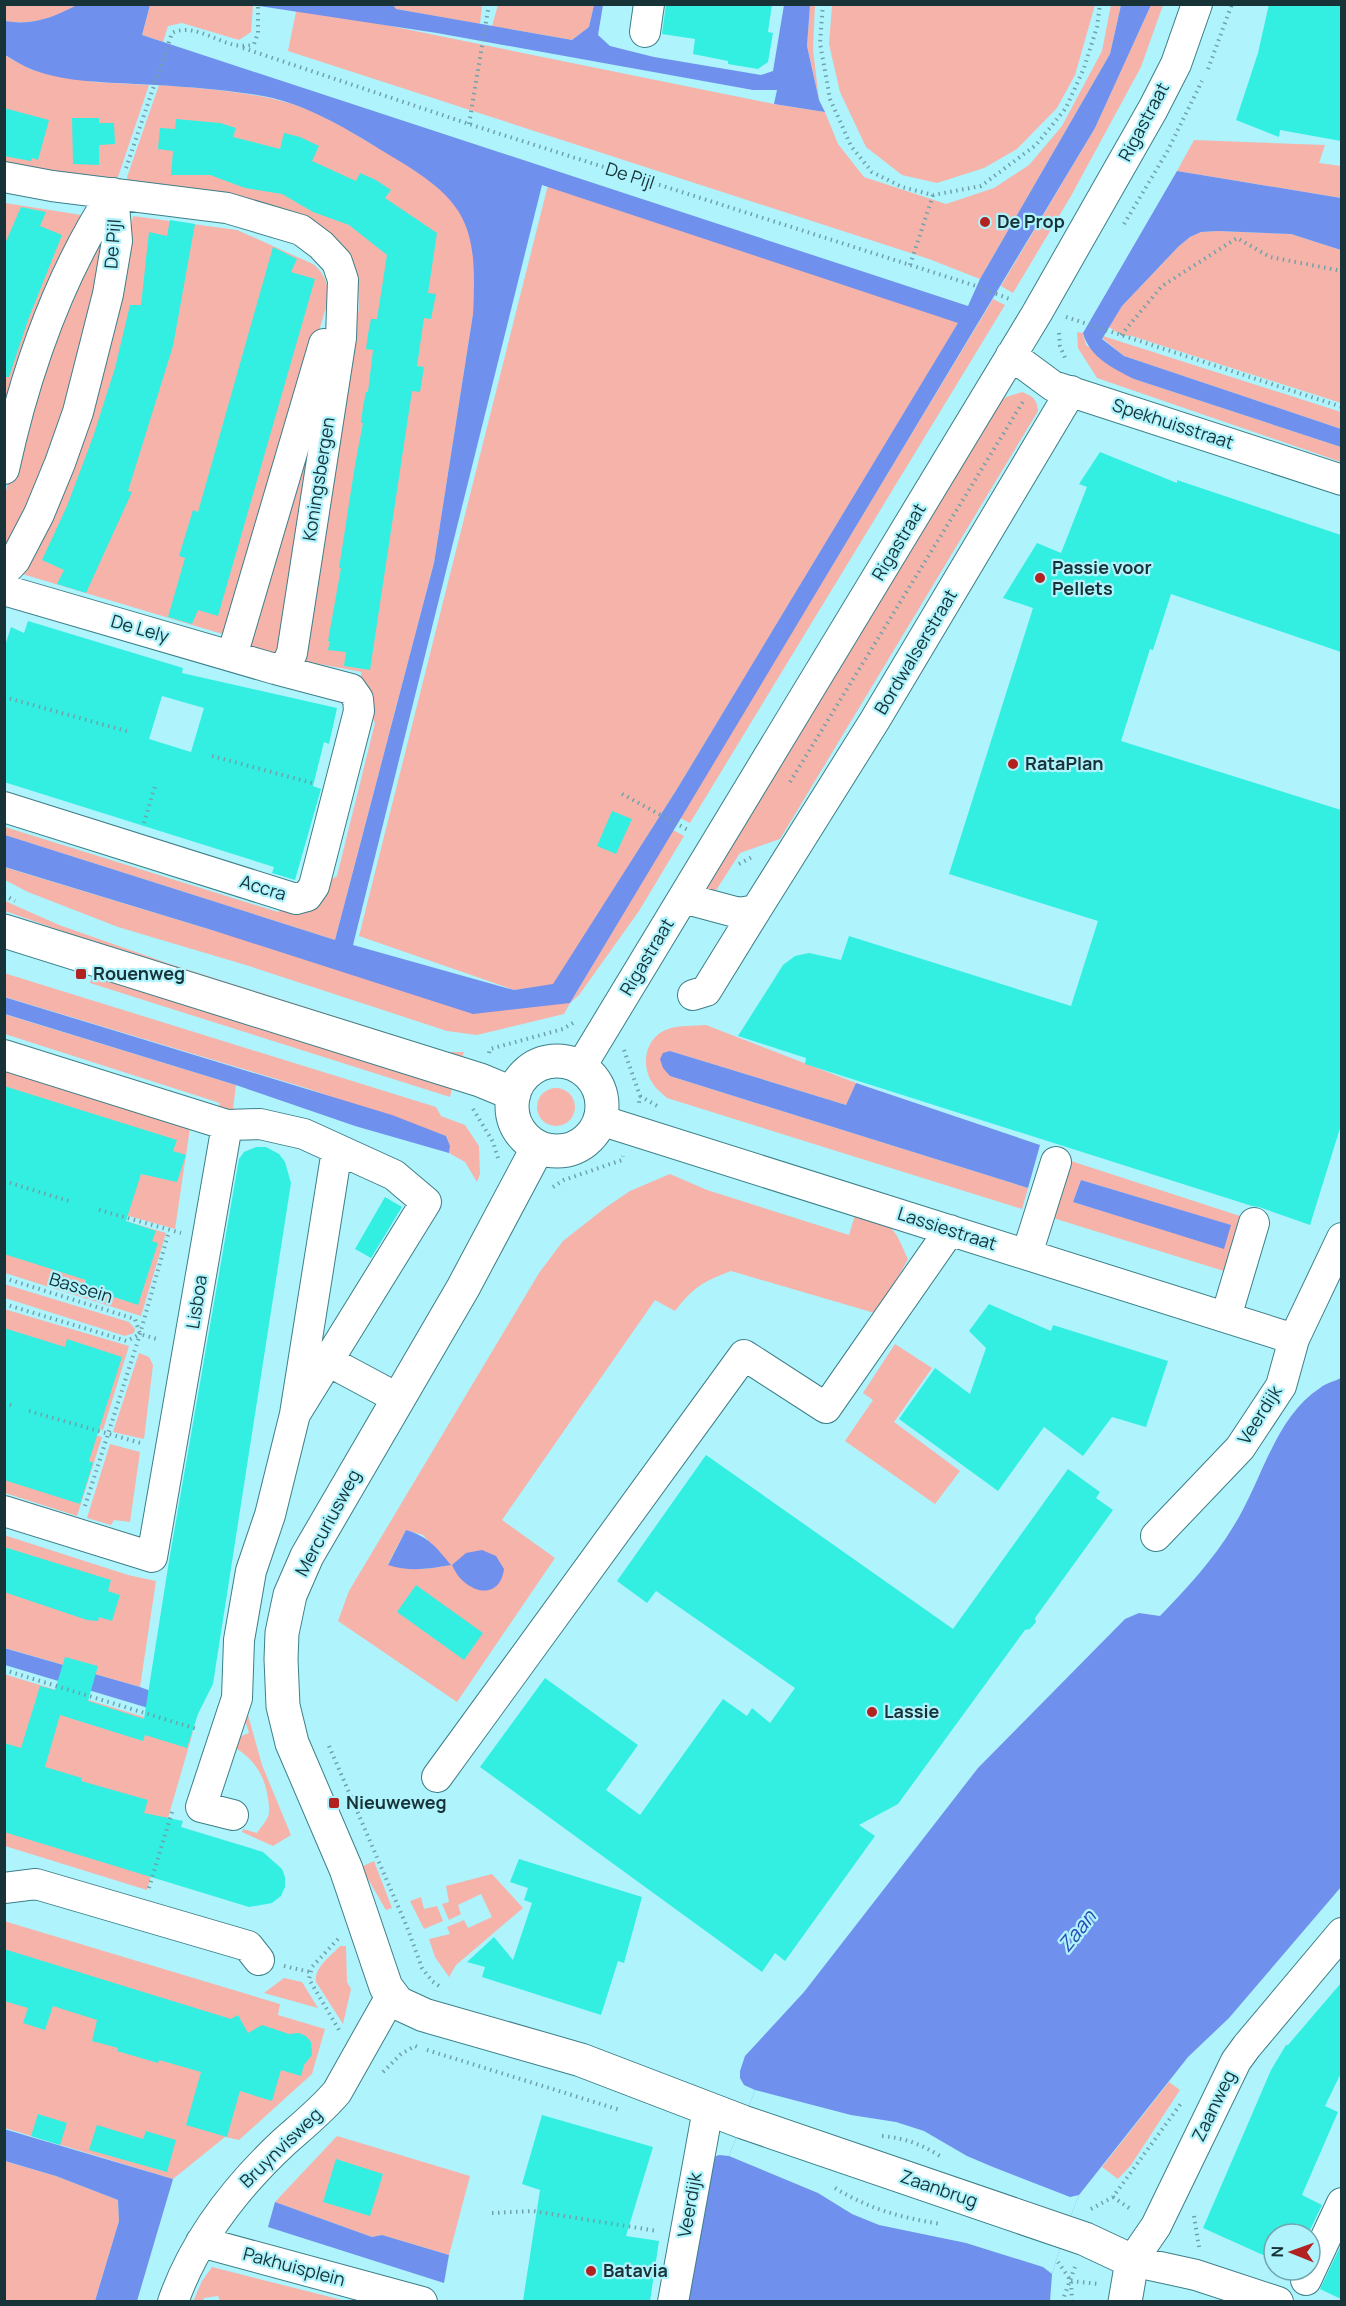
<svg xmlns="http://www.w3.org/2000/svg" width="1346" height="2306" font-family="Manrope,sans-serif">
<rect width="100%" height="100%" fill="#aff3fd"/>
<!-- green -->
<path fill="#f6b3aa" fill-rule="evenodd" d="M4,5H79C54,17 33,26 5,21Z
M150,5H253L251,32L239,40L182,23L168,26L163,42L142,35Z
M393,5H482L480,24L396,9Z
M498,5H594L589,27L572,40L492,26Z
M810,5H815L813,49L819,100L807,46Z
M832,5V4L1095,5L1075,75L1057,108L1017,149L984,168L937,183L902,175L866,147L840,92L829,44Z
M1111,5H1121L1110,54L980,279L929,259L288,51L297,7L774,104L825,112L838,144L864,177L946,204L994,188L1029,165L1062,126L1102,51Z
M1151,5H1163L1141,67L1071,196L1013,293L1001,286L1095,128Z
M4,55L32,70L95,82L149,85L117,180L5,167Z
M159,85C200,88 245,91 285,102C320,111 351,132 382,150C402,162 426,174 443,191C454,201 463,215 468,228C478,255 474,287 473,314L434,563L335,940L5,835V827L278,912L337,876L375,723L358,683L362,672L303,661L359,308L358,284L345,256L128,181L127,177Z
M1194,140L1325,145L1319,163L1341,166V198L1177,171Z
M548,185L959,322L677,789L553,985L514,990L359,936Z
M5,203L88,216L5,454Z
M133,216L237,230L313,264C325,274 327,282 329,297L229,636L19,573L116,298Z
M108,230L68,417L5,554V496L16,445L63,303Z
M1218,231L1291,234L1341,250V403L1132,336L1121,335L1109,327L1122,306L1178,247L1190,237L1201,232Z
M993,299L1005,305L690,823L680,818Z
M1077,332L1083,333L1086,345L1134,379L1341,447V462L1097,378L1078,348Z
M1103,336L1341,412V429L1124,356L1102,338Z
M322,391L286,639C274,657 269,659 248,653Z
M1022,392C1033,396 1037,399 1038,411L780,839L740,853L713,895L704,893L997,406L1006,397Z
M673,830L684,836L639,911L579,995L570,1003L564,1014L477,1035L447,1031L249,966L118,927L28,892L5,880L4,867L215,931L570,1003Z
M5,901L59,925L170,964L448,1052H464L461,1061L164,967L5,911Z
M4,973L436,1107L441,1116L465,1125L479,1146L480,1174L477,1182L465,1162L449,1153L450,1146L446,1136L303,1087L5,997Z
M93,973L452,1088L450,1097L90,983Z
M4,1014L236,1085L232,1117L217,1113L220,1103L5,1034Z
M706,1025L856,1083L846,1105L670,1051V1076L1028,1188L1022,1209L667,1098C662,1093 656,1089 653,1084C640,1065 645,1037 668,1029C679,1025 694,1026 706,1025Z
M5,1068L190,1128L175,1229L97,1207L96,1212L166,1233L141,1316L5,1273Z
M537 1107a19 19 0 1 1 38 0a19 19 0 1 1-38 0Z
M1071,1161L1243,1217L1224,1271L1053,1218ZM1081,1180L1230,1225L1224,1248L1073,1202Z
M670,1174L707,1190L849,1235L855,1215C893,1226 892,1222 908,1259L878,1314L731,1271C702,1282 694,1287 675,1311L655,1300L502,1520L555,1558L457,1702L338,1621L349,1591L539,1273L563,1241L605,1208L630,1191ZM406,1530L423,1535L450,1565C428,1569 410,1572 388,1564Z
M4,1284L129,1322L135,1329L134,1333L125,1336L5,1298Z
M4,1309L129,1346L103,1430L28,1407L26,1413L102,1437L77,1516L5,1493Z
M895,1344L932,1368L894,1422L960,1471L935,1504L845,1441L873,1400L863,1393Z
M139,1353L149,1357L153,1365L144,1439L113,1432Z
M110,1444L140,1452L130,1522L114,1520L111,1525L87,1518Z
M4,1535L128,1575L156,1581L140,1687L5,1648Z
M4,1674L193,1732L147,1890L5,1846Z
M248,1715L262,1765L291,1835L273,1846L242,1832L243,1829L257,1833C260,1828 265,1823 268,1817C270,1812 269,1804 268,1799C265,1772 249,1752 224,1743L249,1733L244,1717Z
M374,1861L392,1908L386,1910L361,1867Z
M492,1874L523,1908L456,1965L449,1977L435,1957L429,1939L450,1934L447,1927L464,1920L468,1928L492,1917L481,1894L458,1905L461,1914L449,1920L442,1904L449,1902L446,1886Z
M421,1897L424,1909L437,1906L443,1921L424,1929L410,1901Z
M4,1921L280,2004L278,2015L325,2029L312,2074L239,2140L225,2137L173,2179L5,2128Z
M340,1946H346L347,1982L351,1989L343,2024L316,1982C314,1967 331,1956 340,1946Z
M284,1978L302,1982L318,2008L264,1993Z
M1169,2082L1180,2090L1131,2165L1118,2179L1102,2167Z
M337,2136L470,2176L449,2255L382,2235L372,2237L275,2202Z
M4,2161L56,2176L118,2200L119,2221L95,2301H5Z
M212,2267L346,2301H220L218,2296L204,2298L203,2301L193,2302L202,2281Z"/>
<!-- water -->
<path fill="#6f90ec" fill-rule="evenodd" d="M79,4L150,5L142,35L968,306L980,279L1110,54L1121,5H1151L1095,128L570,1003L473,1014L215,931L5,867V835L335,940L434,563L473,314C478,221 466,200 386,153C347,129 309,105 263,96C222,89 178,86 136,84C101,82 66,82 33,70C23,66 14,60 5,55V21C33,26 54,17 79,4ZM542,185L958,323L677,789L553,984L514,990L353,945Z
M253,5H393L396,9L572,40L589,27L594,5H603L598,35L610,46L654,57L761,75L773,71L784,5H810L807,46L819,100L825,112L774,104L777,90H753L437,33Z
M1177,171L1341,198V250L1291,234L1218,231L1201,232L1190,237L1178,247L1122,306L1102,339L1124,356L1341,429V447L1134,379C1113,368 1090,358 1083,333Z
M4,997L392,1115L446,1136L450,1146L449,1153L355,1126L236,1085L5,1014Z
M670,1051L846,1105L856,1083L1040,1145L1028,1188L670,1076L663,1068L660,1059L663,1053Z
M1081,1180L1231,1225L1224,1249L1073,1202Z
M1341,1378V1887L1229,2018L1188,2057L1079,2195L1065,2231L1052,2274L1050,2301L685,2302L714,2157L719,2155L729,2156L755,2090L744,2085L740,2078V2071L745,2056L804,1992L978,1768L1125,1619L1139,1613L1160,1616C1187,1588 1213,1560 1233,1527C1262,1482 1274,1418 1320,1388C1326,1383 1335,1381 1341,1378Z
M406,1530C429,1537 436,1547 451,1565C428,1569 410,1572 388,1565Z
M482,1550L496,1556L504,1569C501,1593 481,1597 463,1581C458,1577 455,1571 452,1565L466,1553Z
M4,1648L140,1687L180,1702L165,1713L5,1665Z
M4,2129L173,2179L137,2301H95L119,2221L118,2200L56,2176L5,2161Z
M275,2202L372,2237L382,2235L449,2255L444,2283L268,2227Z"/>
<!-- pier -->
<path fill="#aff3fd" d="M755,2090L851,2115L896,2122L924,2131L967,2156L993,2167L1070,2197L1079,2195L1065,2231L1052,2274L1043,2267L966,2243L879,2225L852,2214L818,2193L729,2156Z"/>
<!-- building -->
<path fill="#33efe2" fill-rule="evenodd" d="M666,4H772L768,32L773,33L768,62L758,69L728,64V61L693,54L695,39L662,34Z
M1269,4H1341V141L1280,130L1279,137L1236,120L1258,53Z
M4,108L49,120L38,160L32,158L31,161L4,156Z
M72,118H99V123H114L115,144L99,145V165L73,164Z
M176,119L220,123L236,128L233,137L280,149L284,133L300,137L319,146L312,161L356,181L360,173L376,180L391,190L385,198L437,233L428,293L436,294L431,319L424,318L417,366L424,367L420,392L412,391L370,670L344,666L346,652L328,650L330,641H328L341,568H339L355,465L363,423H361L363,407L366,392H368L373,350L366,349L368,334L371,319H377L387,255L349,225L313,212L282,194L245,188L210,175H171L173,151L158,149L160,128L175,129Z
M21,207L46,212L40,226L62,235L28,320L9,377H4V246Z
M170,220L195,224L173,346L128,491L132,492L86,593L57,584L64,570L42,560L67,506L93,437L115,368L130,305H141L149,232L167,236Z
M273,247L297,259L291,272L315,279L218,616L198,610L192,624L168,617L185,558L179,556L193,510L198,512Z
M1100,452L1177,483V480L1341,535V652L1171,594L1153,650L1150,649L1121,741L1341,810V1125L1310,1225L1259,1207L1252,1206L805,1064L806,1058L738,1036L783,965L795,956L809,953L841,960L849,936L1071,1006L1098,921L949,874L1033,608L1003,598L1037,543L1061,553L1087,487L1079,484Z
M28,621L183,668L182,673L337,708L329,744L324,742L313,786L321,789L295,880L272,873L274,867L4,782V649L11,627L24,633ZM162,696L204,708L191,752L149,739Z
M612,811L632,819L616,854L597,846Z
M4,1086L177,1140L173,1151L186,1155L177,1182L141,1174L126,1221L156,1231L152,1241L158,1243L138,1305L84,1287L86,1280L4,1254Z
M256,1147H266L279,1154L285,1162L291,1183L213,1684L198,1714L187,1748L145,1735L143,1741L60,1715L45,1767L82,1778L81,1781L148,1800L144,1813L183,1821L181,1827L263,1852L282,1869L285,1877V1887L281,1896L272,1903L249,1907L4,1832V1743L21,1748L40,1686L55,1690L65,1657L98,1666L88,1701L144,1719L169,1561L239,1159L244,1152Z
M385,1197L402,1207L371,1258L355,1249Z
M989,1304L1051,1331L1053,1325L1168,1361L1146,1427L1112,1417L1083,1456L1044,1427L998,1491L899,1419L935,1368L970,1394L986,1348L969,1331Z
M4,1328L65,1347L67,1339L122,1357L89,1461L93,1463L80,1504L4,1480Z
M706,1455L953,1629L1068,1469L1100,1492L1096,1498L1113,1510L1035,1618L1036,1622L1030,1629L1025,1630L898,1804L859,1825L875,1836L785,1961L775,1953L762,1972L480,1767L545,1678L638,1745L606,1790L640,1815L723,1699L747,1716L752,1708L770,1723L795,1688L656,1591L647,1603L617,1581Z
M4,1547L111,1580L108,1591L120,1595L112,1621L99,1617L98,1621L87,1620L4,1592Z
M416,1585L483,1633L464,1660L397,1612Z
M519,1859L642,1897L624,1963L618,1961L601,2015L482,1977L485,1967L467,1962L494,1937L513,1960L532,1903L524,1900L528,1888L510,1882Z
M4,1949L231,2019L238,2015L248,2033L262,2025L289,2034L299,2033L306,2036L311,2042L312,2055L304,2065L301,2076L281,2070L272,2101L240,2091L227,2137L186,2125L201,2072L159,2060L158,2063L117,2051L118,2048L92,2041L97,2020L53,2006L45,2030L23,2023L28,2008L4,2001Z
M1341,1983V2073L1325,2106L1338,2112L1302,2195L1322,2205L1308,2234H1274V2260L1203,2228L1271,2070L1286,2045H1288Z
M38,2114L67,2123L60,2145L31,2136Z
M542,2115L653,2147L626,2236L659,2241L650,2301H523L540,2190L522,2184Z
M97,2125L143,2139L146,2131L176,2140L167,2172L89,2150Z
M336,2159L383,2174L370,2216L323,2202Z
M1341,2245V2299L1320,2289Z"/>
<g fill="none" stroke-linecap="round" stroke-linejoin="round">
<!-- minor casing -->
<g stroke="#3d7f88" stroke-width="32">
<path id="minor" d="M645,32L649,4
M4,177L52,186L227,208L301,230L321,245L337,262L343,280L341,338L292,653L287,664L275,669
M1011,355L1053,386L1342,480
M4,469C25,373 59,275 113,193
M4,572L15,560L39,514L60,463L78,412L108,294L117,241L113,193
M4,590L275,669L351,689L358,699L359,711L314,886L307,896L296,899L4,807
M232,656L324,344
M683,898L739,913L756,910L875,720L1071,391
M693,995L706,991L756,910
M4,1055L227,1125L152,1557L4,1511
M580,1068L1037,313L1153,109L1176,64L1197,4
M600,1120L1294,1339
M227,1125L260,1124L304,1134L394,1175L426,1202L295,1414L337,1150
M1027,1254L1056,1162
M1226,1317L1254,1223
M328,1361L397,1398
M1156,1536L1240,1448L1281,1386L1294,1339L1342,1238
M437,1777L744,1355L826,1408L950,1230
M233,1815L201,1807L237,1698L239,1640L251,1571L270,1515L295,1414
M4,1888L36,1884L248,1946L259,1960
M201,2242L422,2302
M1306,2280L1342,2203
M173,2302C195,2239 235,2188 283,2143C302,2126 321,2111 337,2092L391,1996
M673,2302L708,2109
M1278,2302L1196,2275L1132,2261L1156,2226L1236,2061L1247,2046L1342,1933"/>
</g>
<!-- major casing -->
<g stroke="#3d7f88" stroke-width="35">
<path id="major" d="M4,931L480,1080L514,1094
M512 1106a45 45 0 1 1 90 0a45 45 0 1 1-90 0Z
M538,1147L463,1288L307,1556L290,1595L282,1633L281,1659L283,1706L292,1743L346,1869L386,1987L398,2003L424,2015L581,2060L743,2122L1085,2239L1132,2261L1125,2302"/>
</g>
<!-- path -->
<path stroke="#6fa2aa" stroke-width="4" stroke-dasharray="1.5 4.5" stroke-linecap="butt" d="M823,4L820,43L830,99L851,146L872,172L902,187L933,195L981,186L1036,145L1066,108L1084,68L1097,27L1100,4
M243,48L469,124L976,286L1012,300
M1208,69L1232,4
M469,124L489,4
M126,168L172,33C199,20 227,54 254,44L258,33V4
M1124,224L1167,152L1202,81
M910,265L933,195
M1066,317L1342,407
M1059,333L1060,346L1065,358
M1121,335L1162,286L1237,238L1270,257L1342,271
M4,697L130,732
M212,756L312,783
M790,782L1024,400
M622,794L690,831
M144,823L156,783
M739,864L754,856
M4,895L15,901
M624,1050L640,1096L639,1103
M489,1053L490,1049L563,1029L573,1023
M640,1096L659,1107
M473,1109L493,1142L498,1158
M4,1181L72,1202
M553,1187L564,1180L622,1160L623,1156
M99,1210L181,1233
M4,1278L135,1319L140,1334L160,1340
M4,1304L127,1341L140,1334
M4,1403L13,1406
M29,1411L144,1444
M85,1506L140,1334L169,1231
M4,1670L197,1729
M329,1746L407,1927L422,1968L432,1981L442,1988
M149,1888L172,1812
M338,1939L312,1967L309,1979L339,2030
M284,1966L310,1972
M427,2050L620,2110
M383,2072L401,2054L415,2046L420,2048
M882,2136C904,2138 921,2144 940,2156
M835,2188C871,2210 900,2217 940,2224
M1113,2197L1132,2210
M1091,2209L1113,2197L1182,2102
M492,2213L533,2211L657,2231
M1194,2216L1199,2247
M1058,2262L1071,2281L1072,2302
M1071,2281L1099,2284
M1062,2302L1075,2267"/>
<!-- minor -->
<use href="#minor" stroke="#fff" stroke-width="30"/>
<!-- major -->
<use href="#major" stroke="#fff" stroke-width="33"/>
</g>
<!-- markers -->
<g fill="#b22220" stroke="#aff3fd" stroke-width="2">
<circle cx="985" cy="222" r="6"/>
<circle cx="1040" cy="578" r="6"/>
<circle cx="1013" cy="764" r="6"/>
<rect x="75" y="968" width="12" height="12" rx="3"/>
<circle cx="872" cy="1712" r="6"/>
<rect x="328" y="1797" width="12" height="12" rx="3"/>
<circle cx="591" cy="2271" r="6"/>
</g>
<g text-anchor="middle" stroke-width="4.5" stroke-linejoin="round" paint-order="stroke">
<!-- street labels -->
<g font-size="18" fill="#173337" stroke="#aff3fd">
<text transform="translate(1144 122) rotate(-62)" y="6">Rigastraat</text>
<text transform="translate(630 176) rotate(18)" y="6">De Pijl</text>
<text transform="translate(113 244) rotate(-86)" y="6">De Pijl</text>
<text transform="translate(1173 424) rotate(18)" y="6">Spekhuisstraat</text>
<text transform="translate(319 479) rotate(-81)" y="6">Koningsbergen</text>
<text transform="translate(899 542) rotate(-59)" y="6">Rigastraat</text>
<text transform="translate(140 629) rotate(16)" y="6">De Lely</text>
<text transform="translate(916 652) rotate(-59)" y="6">Bordwalserstraat</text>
<text transform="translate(263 888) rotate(17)" y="6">Accra</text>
<text transform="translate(647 957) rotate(-59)" y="6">Rigastraat</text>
<text transform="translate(947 1229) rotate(18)" y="6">Lassiestraat</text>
<text transform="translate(81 1288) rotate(17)" y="6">Bassein</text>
<text transform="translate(197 1302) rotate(-81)" y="6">Lisboa</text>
<text transform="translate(1260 1415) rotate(-58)" y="6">Veerdijk</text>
<text transform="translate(328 1523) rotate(-62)" y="6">Mercuriusweg</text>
<text transform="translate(1214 2106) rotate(-64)" y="6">Zaanweg</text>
<text transform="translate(281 2148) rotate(-44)" y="6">Bruynvisweg</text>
<text transform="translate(939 2189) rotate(19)" y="6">Zaanbrug</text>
<text transform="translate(690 2205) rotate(-80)" y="6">Veerdijk</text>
<text transform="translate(294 2267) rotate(15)" y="6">Pakhuisplein</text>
</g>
<!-- poi labels -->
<g font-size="18" font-weight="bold" fill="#173337" stroke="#aff3fd" text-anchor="start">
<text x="997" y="228">De Prop</text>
<text x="1052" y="574">Passie voor<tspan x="1052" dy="21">Pellets</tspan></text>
<text x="1025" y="770">RataPlan</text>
<text x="93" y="980">Rouenweg</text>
<text x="884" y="1718">Lassie</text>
<text x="346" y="1809">Nieuweweg</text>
<text x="603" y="2277">Batavia</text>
</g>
<!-- water labels -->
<g font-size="20" font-style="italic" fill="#2b47b1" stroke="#aff3fd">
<text transform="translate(1077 1931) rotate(-51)" y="7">Zaan</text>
</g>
</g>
<!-- border -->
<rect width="1346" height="2306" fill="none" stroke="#173337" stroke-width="12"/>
<!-- north arrow -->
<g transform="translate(1292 2252) rotate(271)"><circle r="28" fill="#aff3fd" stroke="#72a6ae" stroke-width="1.5"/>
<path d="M0-4.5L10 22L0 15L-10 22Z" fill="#b22220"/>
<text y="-9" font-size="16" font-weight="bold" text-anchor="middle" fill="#173337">N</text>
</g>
</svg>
